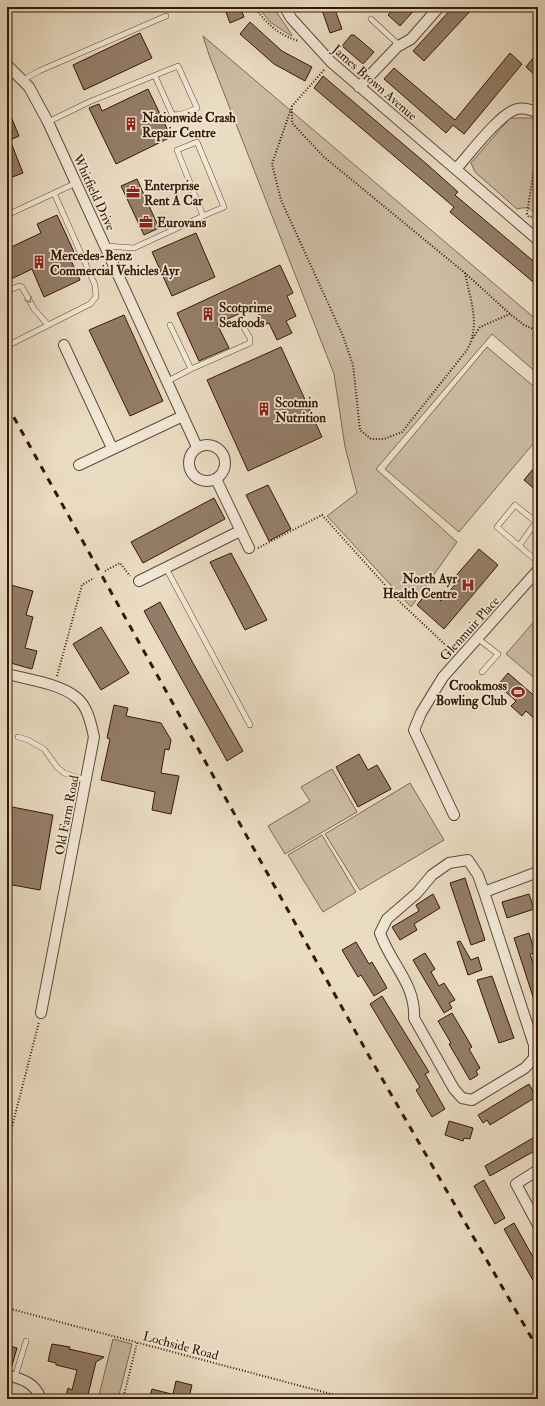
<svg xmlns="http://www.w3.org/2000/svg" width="545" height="1406" font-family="'IM FELL Double Pica',serif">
<rect width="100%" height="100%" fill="#eadcc2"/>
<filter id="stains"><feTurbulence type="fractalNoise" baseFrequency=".005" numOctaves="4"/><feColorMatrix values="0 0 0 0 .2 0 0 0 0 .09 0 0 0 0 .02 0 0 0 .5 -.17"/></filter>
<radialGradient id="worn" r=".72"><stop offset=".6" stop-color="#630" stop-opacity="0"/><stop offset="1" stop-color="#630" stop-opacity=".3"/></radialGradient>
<!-- grass -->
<path fill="#cbbba2" stroke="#806954" d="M258,7H273L292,35L291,36L270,22Z
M203,36L538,321V374L492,334L376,469L457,542L411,607L327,516L357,493L345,447L334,374L209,55Z
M510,118H533L538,121V226C533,216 536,204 517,209L475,172L471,163Z
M487,347L538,390V438L459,532L385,469Z
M538,617V681L506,654Z
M332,769L357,812L285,854L268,826L310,801L301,787Z
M410,783L444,840L360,890L325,834Z
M322,835L356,892L323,912L288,855Z
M113,1339L132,1344L118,1399H98Z"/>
<!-- building -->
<path fill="#947d68" stroke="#361707" d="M224,7H240L244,17L230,23Z
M321,7H334L342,29L330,33Z
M395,7H417L400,26L388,15Z
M453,7H474L424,61L413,51Z
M250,22L282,51L312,67L305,81L274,64L240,34Z
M140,33L152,58L84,90L73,65Z
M351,35H354L374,52L363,64L342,46Z
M538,52V78L526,67Z
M510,53L522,64L464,134L453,125L446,133L384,79L394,68L455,120Z
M323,76L429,166L458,192L455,195L538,265V286L450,212L454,207L413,172L314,88Z
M148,89L171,137L116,164L89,108L99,104L102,111Z
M7,107L19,136L10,140L23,173L7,179Z
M137,179L159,228L144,235L121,186Z
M57,215L74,252L68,254L80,280L44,297L32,269L7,281V249L41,233L37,224Z
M196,233L215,277L172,296L152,252Z
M280,265L293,293L287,296L296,316L286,321L292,333L277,340L269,323L264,325L255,306L217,324L229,348L199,361L177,313Z
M124,315L163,401L130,416L89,330Z
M281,347L322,437L248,471L207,380Z
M538,463V492L524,480Z
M268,485L291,529L269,541L246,495Z
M214,498L225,519L143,563L131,542Z
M479,549L498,565L444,629L417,605L429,590L441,601L459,580L455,577Z
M231,553L267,620L245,630L210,562Z
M7,584L33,591L26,615L33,617L25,648L37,651L32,669L7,662Z
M160,602L193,663L243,751L227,761L144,611Z
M101,627L129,673L101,690L73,644Z
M508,673L538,699V722L526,711L522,716L511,706L516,701L498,685Z
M114,705L128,708L126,716L161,723L171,740L169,750L165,749L161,773L179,776L171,814L152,810L155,792L101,780L110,739L107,738Z
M359,754L368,770L377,765L391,789L358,807L336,767Z
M7,806L53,815L40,890L7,884Z
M465,878L485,940L471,945L450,883Z
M433,894L440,908L414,924L417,930L400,940L392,927L419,911L416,905Z
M529,894L534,909L507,918L502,902Z
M529,933L535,953L530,954L536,973L538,972V1006H536L514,938Z
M460,941L471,960L478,957L482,970L468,975L457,942Z
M356,942L369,964L372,962L387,988L374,996L361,975L358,977L342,950Z
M425,953L435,969L431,972L439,986L444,983L455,1000L449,1003L452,1008L444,1013L413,960Z
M492,976L514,1038L499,1043L477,980Z
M382,996L429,1072L425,1074L445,1109L432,1117L416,1090L420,1087L370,1004Z
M452,1013L472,1047L469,1049L480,1068L476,1071L478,1075L470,1080L449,1044L451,1043L438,1021Z
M529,1084L536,1097L490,1125L487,1120L483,1123L478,1115Z
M449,1121L473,1128L470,1139L464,1138L463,1141L445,1135Z
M538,1135V1149L490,1176L485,1166Z
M484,1180L505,1218L495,1224L474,1186Z
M514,1223L538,1266V1289L504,1229Z
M52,1344L70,1347L69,1349L104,1357L96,1362L87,1399H65L68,1388L72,1390L77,1370L56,1365V1363L48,1361Z
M7,1345L17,1348L11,1369H7Z
M176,1381L192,1385L189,1398L173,1394Z
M152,1389L179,1396V1399H149Z"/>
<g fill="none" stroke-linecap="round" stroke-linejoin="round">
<!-- service casing -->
<g stroke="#634836" stroke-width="6">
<path id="service" d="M371,19L399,45
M23,80L39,71L166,16
M48,122L89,102L178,66L197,108C189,111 180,117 172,114L155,76
M7,215L76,183
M106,246L134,248L203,216L177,150L197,142L224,207L203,216
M7,291L19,286L22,287L34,309L48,325
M170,325L191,369
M7,346L90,304L96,297L95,285L54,193
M166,382L191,369L250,343V338L244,328
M519,546L536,522L515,505L497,527L538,562
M166,568L250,725
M477,638L498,654L482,672
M18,737L28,740L44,749L57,767L64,773L86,780
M15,1377L26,1341"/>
</g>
<!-- minor casing -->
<g stroke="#634836" stroke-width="12">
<path id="minor" d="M285,7L291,18L331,62L538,240
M7,65L29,87L48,122L197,447
M359,87L397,47L411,39L439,7
M456,169C469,155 500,113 517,109C525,107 532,110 538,113
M64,345L112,448
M189 463a18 18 0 1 1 36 0a18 18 0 1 1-36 0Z
M79,465L183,416
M216,479L249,548
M139,581L240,531
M7,674C27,679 62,684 77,698C88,707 91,724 94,737L41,1013
M454,815L414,730L421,713L443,677L538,570
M468,860L478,875L484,892L534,1045V1058L525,1068L472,1100L462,1098L454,1089L414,1018C416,984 390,963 380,933L387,919L417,893L432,875L449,863Z
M484,892L538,872
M538,1170L516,1184L538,1225
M7,1375C23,1379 35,1383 41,1399"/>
</g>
<!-- path -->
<path stroke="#361707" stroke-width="2" stroke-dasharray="1 2" stroke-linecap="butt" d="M255,7C265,23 280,36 299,41
M324,70L292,106V123L324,157L465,273L510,314L524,325L538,331
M292,106L272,164L281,200L343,336L353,365L360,430L371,439H384L402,432L467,350C481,325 470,299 465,273
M538,142L527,214L529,217L538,215
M473,338L480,327L510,314
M258,548L322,515L402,604L453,652
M105,571L120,563L130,576
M57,676L82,585L94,578
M7,1146L39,1022
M7,1308L350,1399
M123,1399L137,1343"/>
<!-- service -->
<use href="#service" stroke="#f1e8d7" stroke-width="5"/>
<!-- minor -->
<use href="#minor" stroke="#f1e8d7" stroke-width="10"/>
<!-- rail -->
<path stroke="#361707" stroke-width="3" stroke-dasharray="7 7" stroke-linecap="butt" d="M7,405L369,1056L538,1349"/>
</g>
<!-- one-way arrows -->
<defs><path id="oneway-chevron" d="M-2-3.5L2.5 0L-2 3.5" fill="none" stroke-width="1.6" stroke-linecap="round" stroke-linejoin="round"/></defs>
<use stroke="#9d8a79" href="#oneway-chevron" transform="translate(29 300) rotate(62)"/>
<!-- icons -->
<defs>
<g id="building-bare" transform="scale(1.08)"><path d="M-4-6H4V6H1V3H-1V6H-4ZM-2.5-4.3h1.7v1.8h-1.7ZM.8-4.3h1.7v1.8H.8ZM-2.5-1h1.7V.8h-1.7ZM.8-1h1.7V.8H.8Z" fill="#8f2418" stroke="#f1e8d7" stroke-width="2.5" paint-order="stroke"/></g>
<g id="office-bare" transform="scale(1.08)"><path d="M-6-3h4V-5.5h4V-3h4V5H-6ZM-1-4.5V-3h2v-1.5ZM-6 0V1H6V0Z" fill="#8f2418" stroke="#f1e8d7" stroke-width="2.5" paint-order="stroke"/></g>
<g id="hospital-bare" transform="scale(1.08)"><path d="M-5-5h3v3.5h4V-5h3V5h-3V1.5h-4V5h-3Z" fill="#8f2418" stroke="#f1e8d7" stroke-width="2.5" paint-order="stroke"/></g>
<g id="stadium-bare" transform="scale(1.08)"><path d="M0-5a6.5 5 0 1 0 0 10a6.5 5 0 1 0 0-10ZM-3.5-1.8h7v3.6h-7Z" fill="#8f2418" stroke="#f1e8d7" stroke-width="2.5" paint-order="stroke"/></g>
</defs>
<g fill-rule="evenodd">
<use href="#building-bare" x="131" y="124"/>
<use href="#office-bare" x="133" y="192"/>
<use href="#office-bare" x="146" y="222"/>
<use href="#building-bare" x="39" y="262"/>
<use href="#building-bare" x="208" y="314"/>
<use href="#building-bare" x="264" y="409"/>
<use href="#hospital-bare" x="468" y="585"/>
<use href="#stadium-bare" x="518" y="692"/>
</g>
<g text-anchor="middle" stroke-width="3.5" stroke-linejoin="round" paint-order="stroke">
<!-- street labels -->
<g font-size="13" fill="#361707" stroke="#f1e8d7">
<text transform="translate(375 82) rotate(41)" y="5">James Brown Avenue</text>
<text transform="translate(95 192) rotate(65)" y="5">Whitfield Drive</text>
<text transform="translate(469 628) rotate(-48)" y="5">Glenmuir Place</text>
<text transform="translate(66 815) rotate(-79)" y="5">Old Farm Road</text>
<text transform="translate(181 1345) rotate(15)" y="5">Lochside Road</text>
</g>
<!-- poi labels -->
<g font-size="13" font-weight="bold" fill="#361707" stroke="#f1e8d7" text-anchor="start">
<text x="142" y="122">Nationwide Crash<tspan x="142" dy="15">Repair Centre</tspan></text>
<text x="144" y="190">Enterprise<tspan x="144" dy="15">Rent A Car</tspan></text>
<text x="157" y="227">Eurovans</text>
<text x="50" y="260">Mercedes-Benz<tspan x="50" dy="15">Commercial Vehicles Ayr</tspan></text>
<text x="219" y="312">Scotprime<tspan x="219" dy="15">Seafoods</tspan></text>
<text x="275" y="407">Scotmin<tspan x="275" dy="15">Nutrition</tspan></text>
<text x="457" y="583" text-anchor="end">North Ayr<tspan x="457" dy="15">Health Centre</tspan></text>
<text x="507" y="690" text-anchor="end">Crookmoss<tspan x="507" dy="15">Bowling Club</tspan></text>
</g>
</g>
<!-- margin -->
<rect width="545" height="1406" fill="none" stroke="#eadcc2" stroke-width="24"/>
<rect x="8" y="8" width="529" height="1390" fill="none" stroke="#361707" stroke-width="2"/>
<rect x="12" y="12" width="521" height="1382" fill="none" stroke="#361707"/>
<rect width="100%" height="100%" filter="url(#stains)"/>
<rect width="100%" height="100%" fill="url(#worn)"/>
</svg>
